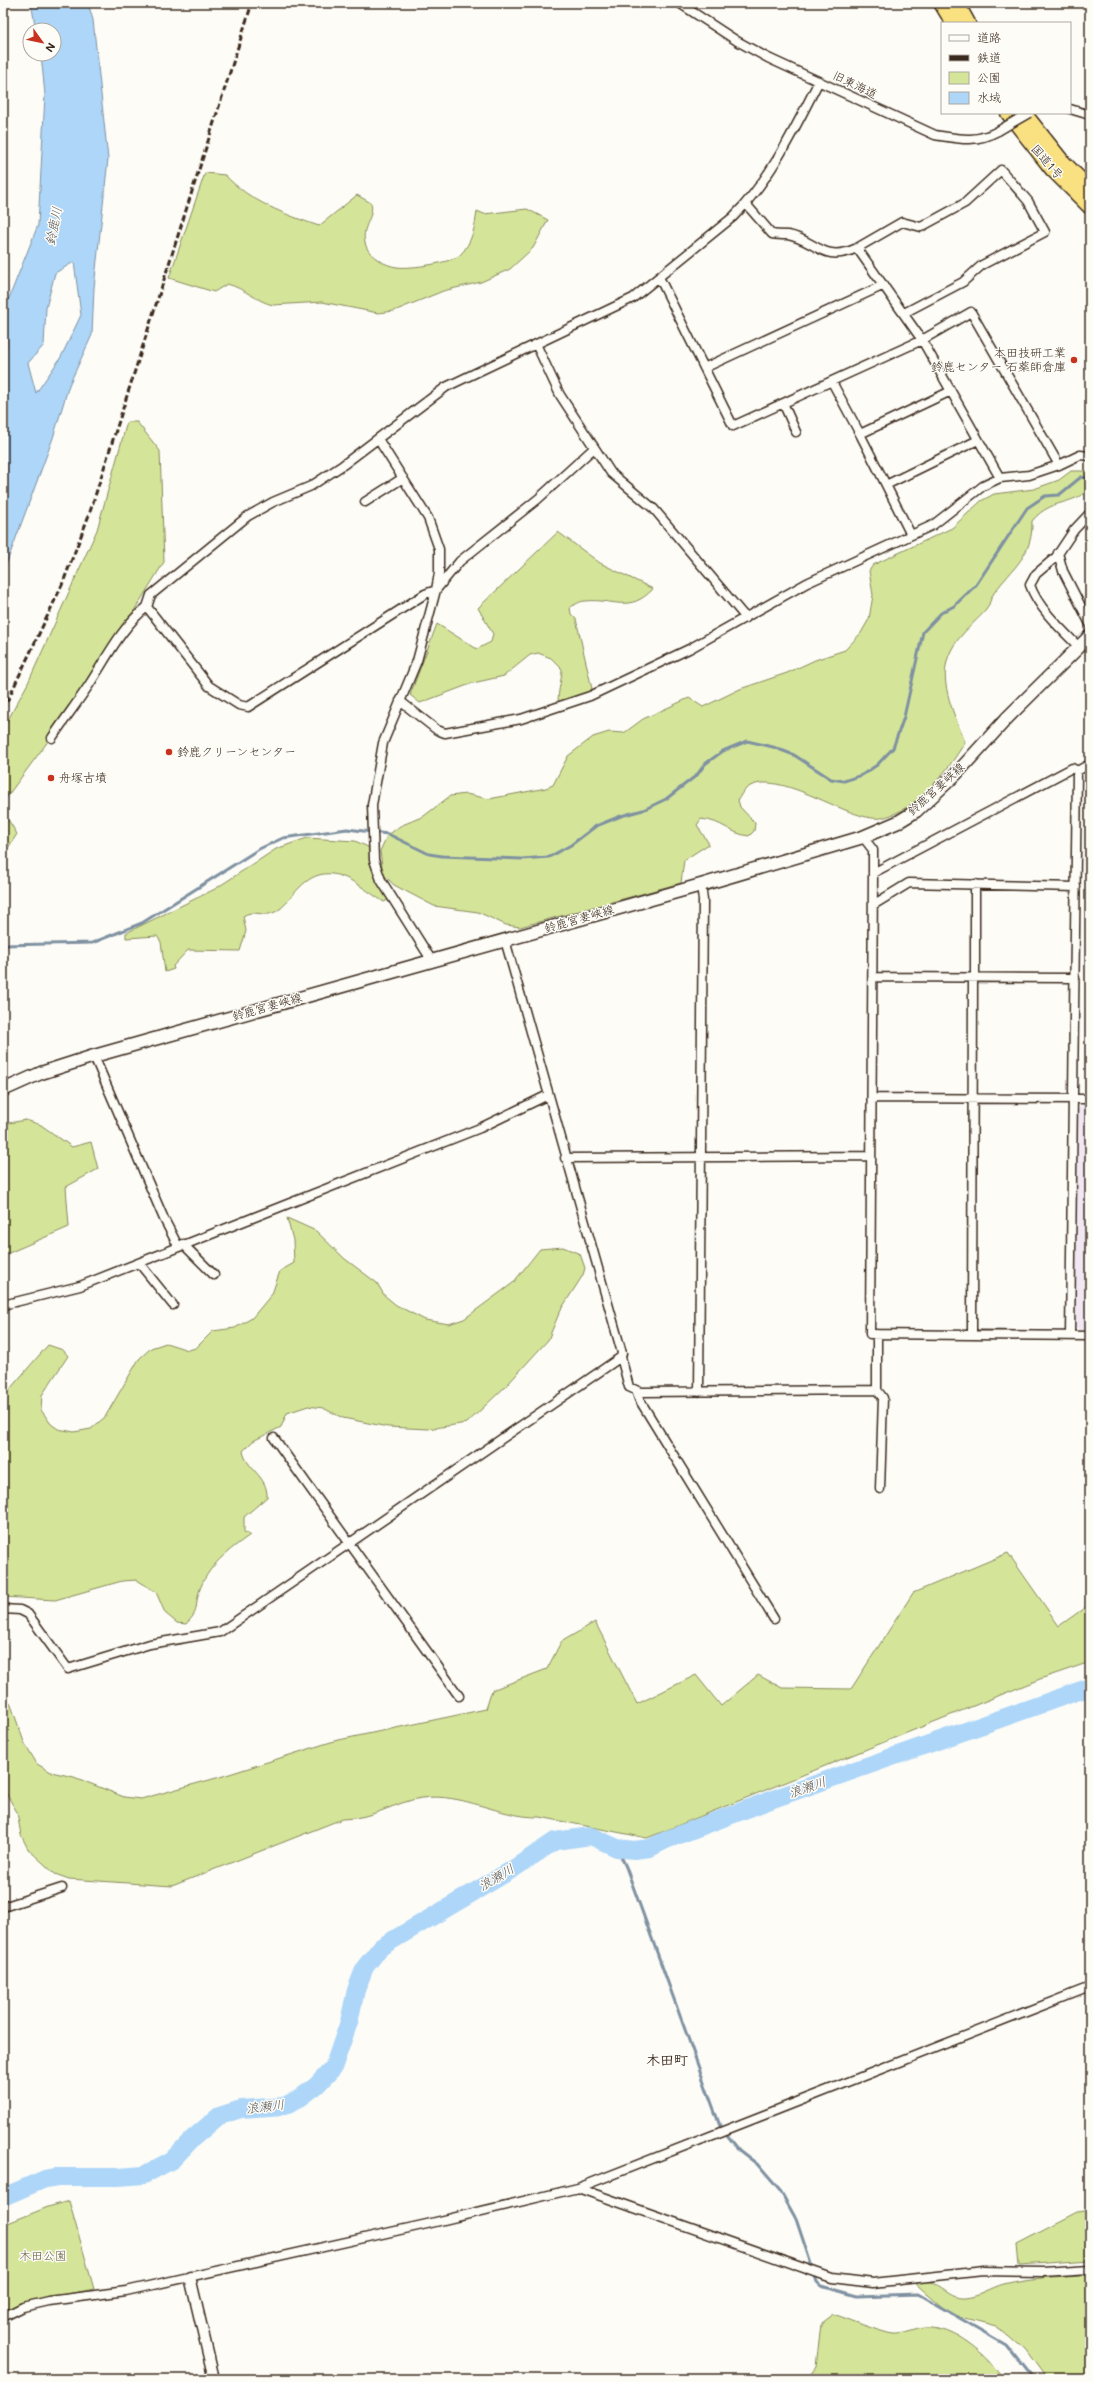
<svg xmlns="http://www.w3.org/2000/svg" width="1093" height="2382" font-family="Mali,'Klee One',sans-serif">
<rect width="100%" height="100%" fill="#fdfcf7"/>
<filter id="ink" filterUnits="userSpaceOnUse"><feTurbulence type="fractalNoise" baseFrequency=".025" numOctaves="2"/><feDisplacementMap in="SourceGraphic" scale="8" xChannelSelector="R" yChannelSelector="G"/><feConvolveMatrix kernelMatrix="1 2 1 2 8 2 1 2 1" color-interpolation-filters="sRGB"/></filter>
<g filter="url(#ink)">
<!-- built -->
<path fill="#f1e8f3" d="M1083,1104H1090V1331H1080L1075,1326L1078,1110Z"/>
<!-- green -->
<path fill="#d4e599" stroke="#88885c" d="M205,173L225,175C249,201 286,215 319,226L357,195L371,203C375,219 359,227 366,246C370,257 386,266 397,267C410,269 451,263 460,255C472,243 475,227 477,211L484,214L527,209L548,220L533,248L510,269L481,282L443,291L394,311L378,313L322,302L273,305C258,302 244,288 227,284L214,292L169,278Z
M127,422H137L160,451L164,562L83,694L3,802V729L28,683L97,530Z
M1071,471H1090C1090,475 1091,480 1090,484C1086,500 1061,501 1050,507C1043,510 1037,515 1032,521C1033,556 1013,567 994,593C990,598 990,605 986,610C971,627 950,641 946,666C942,690 956,719 965,742C948,771 916,811 881,818C850,823 778,766 747,788C743,791 740,796 738,800L740,807L755,823L754,831L749,836C730,834 723,821 701,819L697,825L709,844L684,860L681,883L520,927L506,925L478,912L434,906L394,885L383,874L380,851L387,836L400,826L424,816L450,796L466,794L489,799L546,788L553,785L568,756L593,737L609,732L624,733L643,719L689,698L703,707L740,689L787,673L815,660L845,650L861,633L869,619L873,595L869,571L873,565L952,528L981,501L994,494L1034,489L1059,480Z
M558,532L600,563L653,589C629,614 614,598 585,601C580,601 575,605 570,607L571,614L576,619L592,689L582,699L559,706C556,696 562,681 562,669L551,658L538,653L530,655L504,676L473,683L420,703L410,695L437,624L477,649L491,642L493,634L478,608Z
M3,817L9,821L17,834L8,848L3,850Z
M307,838L355,841L368,847L380,883L390,899L384,902C357,885 330,857 300,887C291,896 285,908 273,913C263,917 253,909 243,916L246,931L240,951L188,950L173,966L174,969L165,972L161,942L157,936L126,938V933L215,889L276,849Z
M26,1120L41,1125L72,1147L91,1142L98,1169L66,1187L69,1227L4,1255L3,1124Z
M287,1218L316,1231L345,1259L377,1283L384,1295L396,1305L425,1320L449,1324L464,1319L513,1283L540,1249L563,1247L580,1254L585,1268L583,1275L560,1311L548,1340L507,1385L467,1423L428,1429L388,1427L343,1418L323,1408L308,1406L287,1413L281,1427L253,1441L243,1451C246,1469 268,1476 267,1497L244,1517V1532L250,1535C229,1550 207,1566 199,1592C194,1609 200,1610 186,1624L177,1623L165,1613L156,1592L137,1580L122,1581L55,1600L3,1597V1522L6,1518L3,1507V1397L48,1345L63,1350L68,1356L42,1395L41,1410L51,1424L58,1429L74,1432L91,1429L105,1417L139,1359L151,1348L166,1343L188,1350L196,1348L213,1331L235,1328L252,1318L272,1294L280,1271L294,1263L293,1240Z
M1008,1553L1059,1626L1090,1604V1662L1040,1679L647,1838L540,1817C500,1818 462,1792 422,1798C394,1802 374,1819 342,1819L172,1886L69,1879L55,1874L28,1849L21,1835L17,1812L3,1788V1692L11,1705L24,1742L37,1764L51,1772L74,1777L124,1797L141,1799L220,1777L334,1741L486,1709L492,1690L547,1669L561,1642L595,1622L637,1704L696,1675L721,1706L758,1675L782,1688L851,1689L913,1593Z
M69,2201L94,2289L22,2304L3,2312V2225L48,2207Z
M1090,2210V2260L1019,2265L1017,2243L1077,2212Z
M1090,2274V2379H1047L1025,2349L1008,2334L996,2326L950,2314L916,2284C940,2274 948,2299 967,2297C979,2296 992,2287 1004,2284C1031,2277 1062,2277 1090,2274Z
M833,2314C849,2319 878,2332 894,2334C903,2335 915,2329 924,2328C953,2325 988,2357 1004,2379H807L816,2367L821,2323Z"/>
<!-- water -->
<path fill="#add6f8" stroke="#7f91a1" fill-rule="evenodd" d="M31,3H88L93,20L108,159L94,288L92,335L69,385L53,438L3,573V356L7,346V303L38,225L45,95L41,54H54V30H36ZM74,262L81,315L61,357L36,393L28,363L44,345L46,308L55,273Z"/>
<g fill="none" stroke-linecap="round" stroke-linejoin="round">
<!-- stream -->
<path stroke="#7f91a1" stroke-width="3" d="M3,945L92,943L142,923L259,849L283,838L347,829L388,834L429,854L442,856L522,859L549,857L571,845L596,826L621,816L643,810L666,799L697,775L705,764L723,751L747,741L773,747L794,755L831,779L844,781L862,775L877,765L893,748L904,717L923,632L941,613L954,606L976,585L1027,508L1045,496L1059,495L1081,477L1090,479
M617,1848L626,1867L720,2126L739,2150L757,2164L781,2192L796,2219L817,2282L821,2286L857,2296L918,2294L1006,2345L1033,2379"/>
<!-- river -->
<path stroke="#add6f8" stroke-width="18" d="M3,2197L45,2179L57,2177H118L144,2175L172,2160L192,2139L219,2116L241,2109L284,2106L300,2098L316,2086L333,2068L349,2022L356,1990L365,1967L381,1947L513,1869L555,1841L591,1836L617,1848L634,1850L650,1848L668,1839L773,1799L1090,1687"/>
<!-- minor casing -->
<g stroke="#3b2a1e" stroke-width="11">
<path id="minor" d="M679,3L737,41L768,58L935,135C960,139 976,143 998,131
M1070,109L1090,115
M746,204L772,234C777,235 783,235 788,235C816,240 823,264 857,248L922,340L1000,478
M857,248L902,222L921,227L965,203L1001,170L1028,201L1045,232L982,265L963,282L904,313
M536,344L560,395L611,473L654,509L746,618
M704,368L884,285
M832,382L860,434
M951,391L860,434L886,485L978,440
M784,405L796,432
M378,439L428,518L439,549V573L436,590L417,661L383,743L372,805L374,860L381,880L432,961
M594,448L538,499L460,561L436,590L425,594L248,707L239,705L209,686L147,607L151,595L248,516L273,502L311,486L343,465L446,387L633,298L733,217C771,179 795,128 819,81
M1059,465L1080,455L1090,456
M886,485L911,535
M365,502L403,478
M1058,553L1063,571L1090,624
M1079,647C1061,629 1038,608 1030,585L1036,574L1056,557L1074,530L1090,513
M400,701L437,730L445,733L521,719L590,696L689,649L807,583L933,525L983,486L1000,478L1029,475L1059,465L971,312L922,340L733,426L659,277
M52,738C64,720 77,703 89,685C106,659 122,626 147,607
M1077,771L1090,764
M863,837L873,850V873L870,1334L1090,1336
M873,873L1072,768L1077,771
M975,884V978
M873,905L909,883L1076,887
M505,940L622,1353L621,1357L629,1387L640,1392L877,1390
M873,977L1075,978
M94,1056L164,1219L178,1246
M872,1098L1090,1099
M565,1158L871,1156
M183,1244L214,1275
M139,1263L173,1305
M3,1305L80,1286L480,1128L548,1095
M877,1334V1390L883,1398L880,1489
M972,1334L973,978
M1070,1336L1077,771
M636,1390L639,1399L774,1619
M699,1392L703,900L701,885
M274,1438L459,1696
M3,1609L20,1610L28,1614L68,1669L150,1644L220,1632L621,1357
M3,1907L62,1888
M578,2188L832,2278L873,2283L983,2271L1043,2272L1090,2269
M3,2317L23,2307L49,2301L126,2291L427,2224L578,2188L1090,1987"/>
</g>
<!-- tertiary casing -->
<g stroke="#3b2a1e" stroke-width="13">
<path id="tertiary" d="M190,2277L214,2379"/>
</g>
<!-- secondary casing -->
<g stroke="#3b2a1e" stroke-width="15">
<path id="secondary" d="M3,1090L41,1073L94,1056L701,885L863,837L898,822L916,811L956,774L1008,717L1090,636"/>
</g>
<!-- trunk casing -->
<g stroke="#3b2a1e" stroke-width="17">
<path id="trunk" d="M941,3L953,23
M957,3L968,23
M1008,113L1052,169L1090,207
M1024,113L1062,161L1090,189"/>
</g>
<!-- minor -->
<use href="#minor" stroke="#fdfcf7" stroke-width="8"/>
<!-- tertiary -->
<use href="#tertiary" stroke="#fdfcf7" stroke-width="10"/>
<!-- secondary -->
<use href="#secondary" stroke="#fdfcf7" stroke-width="12"/>
<!-- trunk -->
<use href="#trunk" stroke="#f9e181" stroke-width="14"/>
<!-- rail -->
<path stroke="#3b2a1e" stroke-width="3" stroke-dasharray="6 3" stroke-linecap="butt" d="M3,710L62,585L89,515L252,3"/>
<!-- minor-bridge casing -->
<g stroke="#3b2a1e" stroke-width="11" stroke-linecap="butt">
<path id="minor-bridge" d="M998,131L1029,113"/>
</g>
<!-- minor-bridge -->
<use href="#minor-bridge" stroke="#fdfcf7" stroke-width="8"/>
</g>
</g>
<!-- markers -->
<g fill="#c8321e" stroke="#fdfcf7" stroke-width="1.5">
<circle cx="1074" cy="360" r="4"/>
<circle cx="169" cy="752" r="4"/>
<circle cx="51" cy="778" r="4"/>
</g>
<g text-anchor="middle" stroke-width="3" stroke-linejoin="round" paint-order="stroke">
<!-- street labels -->
<g font-size="12" fill="#3b2a1e" stroke="#fdfcf7">
<text transform="translate(855 85) rotate(26)" y="4">旧東海道</text>
<text transform="translate(1047 162) rotate(49)" y="4">国道1号</text>
<text transform="translate(936 789) rotate(-42)" y="4">鈴鹿宮妻峡線</text>
<text transform="translate(579 919) rotate(-16)" y="4">鈴鹿宮妻峡線</text>
<text transform="translate(267 1007) rotate(-16)" y="4">鈴鹿宮妻峡線</text>
</g>
<!-- poi labels -->
<g font-size="12" fill="#3b2a1e" stroke="#fdfcf7" text-anchor="start">
<text x="1066" y="357" text-anchor="end">本田技研工業<tspan x="1066" dy="14">鈴鹿センター 石薬師倉庫</tspan></text>
<text x="177" y="756">鈴鹿クリーンセンター</text>
<text x="59" y="782">舟塚古墳</text>
</g>
<!-- park labels -->
<g font-size="12" fill="#61593d" stroke="#fdfcf7">
<text x="43" y="2260">木田公園</text>
</g>
<!-- water labels -->
<g font-size="13" font-style="italic" fill="#585554" stroke="#fdfcf7">
<text transform="translate(53 226) rotate(-79)" y="5">鈴鹿川</text>
<text transform="translate(807 1787) rotate(-19)" y="5">浪瀬川</text>
<text transform="translate(496 1877) rotate(-31)" y="5">浪瀬川</text>
<text transform="translate(265 2106) rotate(-7)" y="5">浪瀬川</text>
</g>
<!-- quarter labels -->
<g font-size="14" font-weight="bold" fill="#3b2a1e" stroke="#fdfcf7">
<text x="667" y="2065">木田町</text>
</g>
</g>
<!-- margin -->
<rect width="1093" height="2382" fill="none" stroke="#fdfcf7" stroke-width="16"/>
<rect x="8" y="8" width="1077" height="2366" fill="none" stroke="#3b2a1e" stroke-width="1.5" filter="url(#ink)"/>
<!-- legend -->
<rect x="941" y="22" width="130" height="92" fill="#fdfcf7" stroke="#afa8a0"/>
<rect x="949" y="35" width="20" height="6" fill="#fdfcf7" stroke="#afa8a0"/>
<text x="977" y="42" font-size="12" fill="#3b2a1e">道路</text>
<rect x="949" y="55" width="20" height="6" fill="#3b2a1e" stroke="#afa8a0"/>
<text x="977" y="62" font-size="12" fill="#3b2a1e">鉄道</text>
<rect x="949" y="72" width="20" height="12" fill="#d4e599" stroke="#afa8a0"/>
<text x="977" y="82" font-size="12" fill="#3b2a1e">公園</text>
<rect x="949" y="92" width="20" height="12" fill="#add6f8" stroke="#afa8a0"/>
<text x="977" y="102" font-size="12" fill="#3b2a1e">水域</text>
<!-- north arrow -->
<g transform="translate(42 42) rotate(123)"><circle r="19" fill="#fdfcf7" stroke="#afa8a0"/>
<path d="M0-3L7 15L0 10L-7 15Z" fill="#c8321e"/>
<text y="-6" font-size="11" font-weight="bold" text-anchor="middle" fill="#3b2a1e">N</text>
</g>
</svg>
